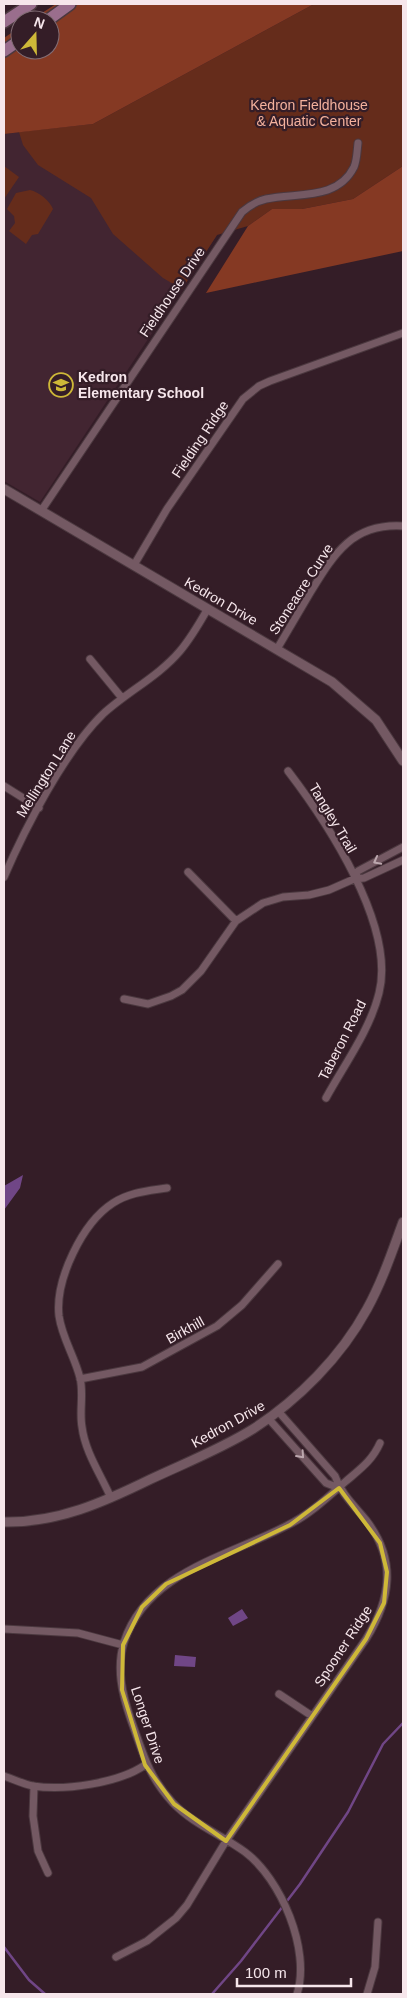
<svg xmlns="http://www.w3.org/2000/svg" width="407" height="1998" font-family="Helvetica,sans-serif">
<rect width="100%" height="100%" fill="#341d27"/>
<!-- built -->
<path fill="#422531" d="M93,124L217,235L40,502L4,481V134Z"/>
<!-- green -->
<path fill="#652c1b" d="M314,4H403V166L353,199L302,209H272L248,226L217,235L182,289L163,278L113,234L91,198L38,165L23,145L19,132L93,124Z
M4,166L19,177L4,199Z
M30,190C39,192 50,201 53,209L38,234L32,235L26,244L9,231L15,223L14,216L7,209L16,193Z"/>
<!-- forest -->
<path fill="#853923" d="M56,4H314L93,124L4,134V38L20,27V50H50V20H31Z
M403,166V251L206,293L248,226L272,209H302L353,199Z"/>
<!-- water -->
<path fill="#704686" d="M23,1175L20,1188L4,1210V1186Z
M242,1609L248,1618L233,1626L228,1618Z
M175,1655L196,1657L195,1667L174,1666Z"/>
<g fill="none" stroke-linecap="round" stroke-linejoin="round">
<!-- stream -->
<path stroke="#704686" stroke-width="2.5" d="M4,1947L29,1980L45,1994
M212,1994L241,1961L300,1884L348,1812L383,1744L403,1723"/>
<!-- minor casing -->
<g stroke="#4b383f" stroke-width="9">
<path id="minor" d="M41,511L242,212C249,206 257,201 266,199C297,192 337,201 354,167C357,160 357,151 358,143
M134,565L167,509L243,399L259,386L270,381L403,333
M277,649C288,630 299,612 310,593C334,554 352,523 403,526
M90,659L122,698
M288,771C327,822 396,926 379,993C370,1030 344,1065 326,1098
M4,786L39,808
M188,872L236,921
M4,877C25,828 65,751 103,714C127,692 159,676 180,651C191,638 199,624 207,610
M354,879L358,871L403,847
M124,999L148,1004L171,996L182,990L201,971L236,921L263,903L283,897L309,895L329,890L354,879L364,878L403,860
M80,1379L142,1367L217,1326L242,1305L278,1264
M268,1418L326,1483L339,1488
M111,1498C101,1475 85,1452 82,1427C79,1411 84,1394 80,1378C75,1357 62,1338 59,1316C55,1280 82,1223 113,1203C130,1192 148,1191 167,1188
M4,1629L78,1633L123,1645
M279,1694L312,1716
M4,1776C13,1779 23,1784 33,1786C65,1791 119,1783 145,1765
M34,1786L33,1816L38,1851L48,1873
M116,1957L147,1941L176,1918L187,1905L226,1841L366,1639C391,1599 397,1560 366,1520C355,1506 341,1494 335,1476L278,1411
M297,1994C311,1950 281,1879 245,1852C222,1835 193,1824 173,1803C148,1776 143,1753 131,1720C122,1694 116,1668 124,1642C147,1571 230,1556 288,1525C309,1515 328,1497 345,1482C360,1469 372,1461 380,1443
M367,1994L375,1967L378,1922"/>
</g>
<!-- tertiary casing -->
<g stroke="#4b383f" stroke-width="11">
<path id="tertiary" d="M4,489L332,682L376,720L403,761
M4,1522C58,1523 104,1502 151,1479C185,1463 221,1449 253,1429C298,1400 341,1357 367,1309C382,1282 392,1252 403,1222"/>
</g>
<!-- primary casing -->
<g stroke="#4b383f" stroke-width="14">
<path id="primary" d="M48,20L70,4
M4,22L31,4
M4,51L20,40"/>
</g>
<!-- minor -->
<use href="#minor" stroke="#745963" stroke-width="7"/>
<!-- tertiary -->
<use href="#tertiary" stroke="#745963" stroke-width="9"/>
<!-- primary -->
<use href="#primary" stroke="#9a6e8d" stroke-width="11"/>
</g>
<!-- one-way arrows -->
<defs><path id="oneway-chevron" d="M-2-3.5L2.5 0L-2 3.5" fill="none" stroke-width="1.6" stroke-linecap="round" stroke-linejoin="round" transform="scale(1.25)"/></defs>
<g stroke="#bca7ae">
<use href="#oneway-chevron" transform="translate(377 861) rotate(152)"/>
<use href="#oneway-chevron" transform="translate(301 1455) rotate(48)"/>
</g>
<!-- marked area -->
<path fill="none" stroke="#ceb838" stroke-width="4" stroke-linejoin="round" d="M339,1488L380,1543L387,1572L384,1603L366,1639L226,1841L174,1804L145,1765L122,1690L123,1645L142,1607L166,1584L290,1525Z"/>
<!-- icons -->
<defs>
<g id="school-ring" transform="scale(1.25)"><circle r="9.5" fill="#341d27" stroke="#ceb838" stroke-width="1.5"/><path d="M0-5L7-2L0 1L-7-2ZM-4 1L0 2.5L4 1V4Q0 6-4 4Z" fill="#ceb838"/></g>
</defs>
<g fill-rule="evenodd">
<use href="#school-ring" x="61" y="385"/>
</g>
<g text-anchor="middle" stroke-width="4.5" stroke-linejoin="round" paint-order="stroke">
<!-- park labels -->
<g font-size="14" fill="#f4b19d" stroke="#341d27">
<text x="309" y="110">Kedron Fieldhouse<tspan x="309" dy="16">&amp; Aquatic Center</tspan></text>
</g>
<!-- street labels -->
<g font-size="14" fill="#f6e6eb" stroke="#341d27">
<text transform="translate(172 292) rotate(-56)" y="5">Fieldhouse Drive</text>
<text transform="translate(200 439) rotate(-56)" y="5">Fielding Ridge</text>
<text transform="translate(301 589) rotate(-57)" y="5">Stoneacre Curve</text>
<text transform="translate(221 601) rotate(30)" y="5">Kedron Drive</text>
<text transform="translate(46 774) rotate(-58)" y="5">Mellington Lane</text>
<text transform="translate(333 818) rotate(59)" y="5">Tangley Trail</text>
<text transform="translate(342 1040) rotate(-63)" y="5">Taberon Road</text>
<text transform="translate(185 1330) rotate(-29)" y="5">Birkhill</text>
<text transform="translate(228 1424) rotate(-29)" y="5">Kedron Drive</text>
<text transform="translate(343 1646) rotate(-57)" y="5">Spooner Ridge</text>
<text transform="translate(148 1725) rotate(72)" y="5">Longer Drive</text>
</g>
<!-- poi labels -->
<g font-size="14" font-weight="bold" fill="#f6e6eb" stroke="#341d27" text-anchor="start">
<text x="78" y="382">Kedron<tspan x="78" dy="16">Elementary School</tspan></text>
</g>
</g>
<!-- border -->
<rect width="407" height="1998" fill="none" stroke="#f6e6eb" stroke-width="10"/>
<!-- north arrow -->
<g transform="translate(35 35) rotate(20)"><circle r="24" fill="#341d27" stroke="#826d75"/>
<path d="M0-4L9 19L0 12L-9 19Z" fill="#ceb838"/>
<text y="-8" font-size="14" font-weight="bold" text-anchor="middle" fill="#f6e6eb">N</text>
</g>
<!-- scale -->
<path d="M237 1978v8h114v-8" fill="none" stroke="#f6e6eb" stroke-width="2.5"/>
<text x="245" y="1978" font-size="15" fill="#f6e6eb" stroke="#341d27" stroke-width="4" paint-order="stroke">100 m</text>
</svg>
